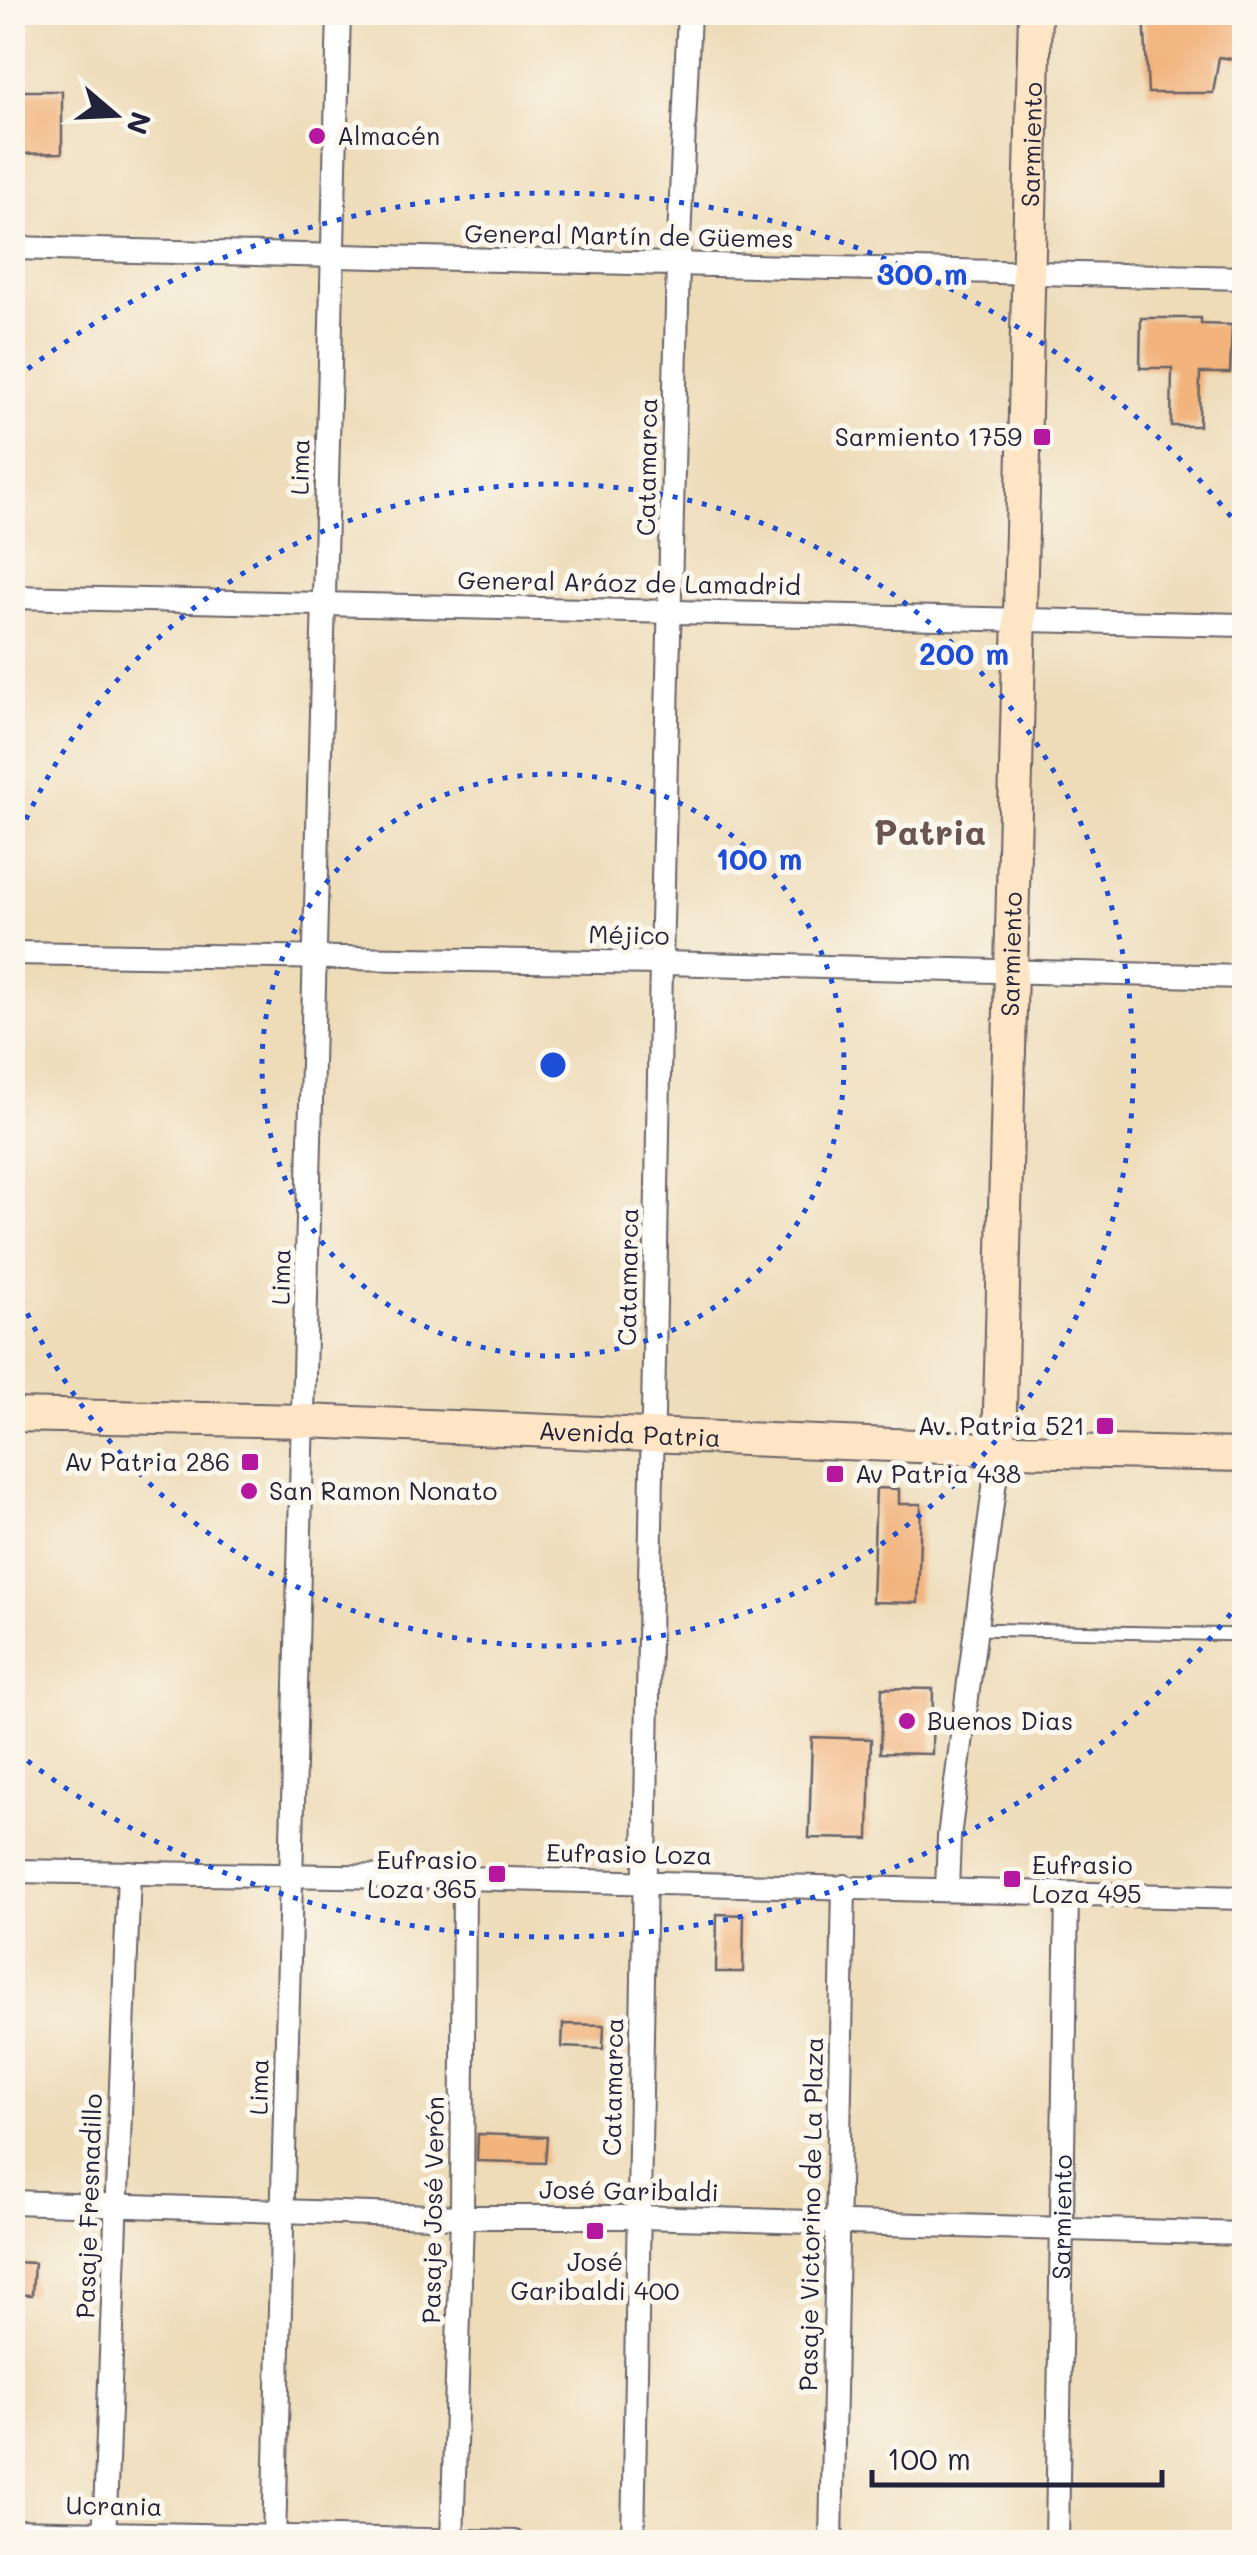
<svg xmlns="http://www.w3.org/2000/svg" width="1257" height="2555" font-family="Mali,sans-serif">
<rect width="100%" height="100%" fill="#fbf7ec"/>
<filter id="ink" filterUnits="userSpaceOnUse"><feTurbulence type="fractalNoise" baseFrequency=".01" numOctaves="2"/><feDisplacementMap in="SourceGraphic" scale="20" xChannelSelector="R" yChannelSelector="G"/><feConvolveMatrix kernelMatrix="1 2 1 2 8 2 1 2 1" color-interpolation-filters="sRGB"/></filter>
<filter id="wash" filterUnits="userSpaceOnUse"><feTurbulence type="fractalNoise" baseFrequency=".0048" numOctaves="4" result="noise"/><feDisplacementMap in="SourceGraphic" scale="40" xChannelSelector="R" yChannelSelector="G"/><feGaussianBlur stdDeviation="2.25" result="paint"/><feColorMatrix in="noise" values="0 0 0 0 0 0 0 0 0 0 0 0 0 0 0 0 0 1.4 0 .05"/><feComposite in="paint" operator="in"/></filter>
<g filter="url(#wash)">
<rect width="100%" height="100%" fill="#eedcb9"/>
<g id="blocks">
<!-- building -->
<path fill="#f2b37d" d="M1144,12H1244V61L1219,57L1213,93H1148Z
M16,91H62V153L16,154Z
M1141,318H1201V324L1232,325L1230,373H1200L1199,426H1171L1172,368H1140Z
M876,1488L899,1489V1504H921L918,1603L872,1602Z
M882,1688L933,1689L932,1754L880,1753Z
M812,1737L871,1739L869,1839L809,1838Z
M717,1914L744,1915L743,1972H716Z
M563,2024L604,2025L603,2049L562,2047Z
M478,2134L547,2137L545,2163L477,2161Z
M12,2262L34,2263L32,2295L12,2294Z"/>
</g>
</g>
<g filter="url(#ink)">
<use href="#blocks" fill-opacity="0" stroke="#696367" stroke-width="2.5"/>
<g fill="none" stroke-linecap="round" stroke-linejoin="round">
<!-- service casing -->
<g stroke="#696367" stroke-width="15">
<path id="service" d="M977,1629L1244,1635"/>
</g>
<!-- minor casing -->
<g stroke="#696367" stroke-width="26">
<g id="minor">
<path d="M12,248L1244,278"/>
<path d="M12,597L1244,625"/>
<path d="M12,953L661,963L1244,977"/>
<path d="M12,1871L464,1878L1244,1898"/>
<path d="M947,1890L949,1837L999,1449"/>
<path d="M12,2202L462,2217H638L1244,2234"/>
<path d="M12,2531L514,2542"/>
<path d="M104,2542L129,1872"/>
<path d="M274,2542L339,12"/>
<path d="M452,2542L462,2217L464,1878"/>
<path d="M633,2542L661,963L678,264L689,12"/>
<path d="M831,2542L844,1886"/>
<path id="s1" d="M1057,2542L1067,1894"/>
</g>
</g>
<!-- secondary casing -->
<g stroke="#696367" stroke-width="36">
<g id="secondary">
<path id="s2" d="M12,1415L305,1421L1015,1450L1244,1455"/>
<path id="s3" d="M999,1449L1035,12"/>
</g>
</g>
<!-- service -->
<use href="#service" stroke="#fff" stroke-width="11"/>
<!-- minor -->
<use href="#minor" stroke="#fff" stroke-width="22"/>
<!-- secondary -->
<use href="#secondary" stroke="#fde5c5" stroke-width="32"/>
</g>
</g>
<!-- distance rings -->
<g fill="none" stroke="#1d4ed8" stroke-width="5" stroke-dasharray="5 10">
<circle cx="553" cy="1065" r="291"/>
<path d="M14 847A581 581 0 1 1 14 1283"/>
<path d="M1240 1602A872 872 0 0 1 16 1752M16 378A872 872 0 0 1 1240 528"/>
</g>
<!-- markers -->
<g fill="#b5179e" stroke="#fbf7ec" stroke-width="4">
<circle cx="317" cy="136" r="10"/>
<rect x="1032" y="427" width="20" height="20" rx="5"/>
<rect x="1095" y="1416" width="20" height="20" rx="5"/>
<rect x="240" y="1452" width="20" height="20" rx="5"/>
<rect x="825" y="1464" width="20" height="20" rx="5"/>
<circle cx="249" cy="1491" r="10"/>
<circle cx="907" cy="1721" r="10"/>
<rect x="487" y="1864" width="20" height="20" rx="5"/>
<rect x="1002" y="1869" width="20" height="20" rx="5"/>
<rect x="585" y="2221" width="20" height="20" rx="5"/>
</g>
<g text-anchor="middle" stroke-width="10" stroke-linejoin="round" paint-order="stroke">
<!-- poi labels -->
<g font-size="25" fill="#22223b" stroke="#fbf7ec" text-anchor="start">
<text x="337" y="145">Almacén</text>
<text x="1022" y="446" text-anchor="end">Sarmiento 1759</text>
<text x="1085" y="1435" text-anchor="end">Av. Patria 521</text>
<text x="230" y="1471" text-anchor="end">Av Patria 286</text>
<text x="855" y="1483">Av Patria 438</text>
<text x="269" y="1500">San Ramon Nonato</text>
<text x="927" y="1730">Buenos Dias</text>
<text x="477" y="1869" text-anchor="end">Eufrasio<tspan x="477" dy="29">Loza 365</tspan></text>
<text x="1032" y="1874">Eufrasio<tspan x="1032" dy="29">Loza 495</tspan></text>
<text x="595" y="2271" text-anchor="middle">José<tspan x="595" dy="29">Garibaldi 400</tspan></text>
</g>
<!-- street labels -->
<g font-size="25" fill="#22223b" stroke="#fbf7ec">
<text dy="9" stroke="none"><textPath href="#s3" startOffset="1305">Sarmiento</textPath></text>
<text transform="translate(629 236) rotate(1)" y="9">General Martín de Güemes</text>
<text transform="translate(300 467) rotate(-89)" y="9">Lima</text>
<text transform="translate(647 467) rotate(-89)" y="9">Catamarca</text>
<text transform="translate(629 583) rotate(1)" y="9">General Aráoz de Lamadrid</text>
<text transform="translate(629 935) rotate(1)" y="9">Méjico</text>
<text dy="9" stroke="none"><textPath href="#s3" startOffset="495">Sarmiento</textPath></text>
<text transform="translate(281 1277) rotate(-89)" y="9">Lima</text>
<text transform="translate(628 1277) rotate(-89)" y="9">Catamarca</text>
<text dy="9" stroke="none"><textPath href="#s2" startOffset="618">Avenida Patria</textPath></text>
<text transform="translate(629 1854) rotate(1)" y="9">Eufrasio Loza</text>
<text transform="translate(259 2087) rotate(-89)" y="9">Lima</text>
<text transform="translate(613 2087) rotate(-89)" y="9">Catamarca</text>
<text transform="translate(629 2191) rotate(1)" y="9">José Garibaldi</text>
<text transform="translate(89 2206) rotate(-88)" y="9">Pasaje Fresnadillo</text>
<text transform="translate(433 2210) rotate(-89)" y="9">Pasaje José Verón</text>
<text transform="translate(811 2214) rotate(-89)" y="9">Pasaje Victorino de La Plaza</text>
<text dy="9" stroke="none"><textPath href="#s1" startOffset="325">Sarmiento</textPath></text>
<text transform="translate(114 2506) rotate(1)" y="9">Ucrania</text>
</g>
<!-- district labels -->
<g font-size="35" font-weight="bold" fill="#6b5552" stroke="#fbf7ec">
<text x="930" y="845">Patria</text>
</g>
</g>
<circle cx="553" cy="1065" r="15" fill="#1d4ed8" stroke="#fbf7ec" stroke-width="5"/>
<g font-size="30" text-anchor="middle" font-weight="bold" fill="#1d4ed8" stroke="#fbf7ec" stroke-width="10" stroke-linejoin="round" paint-order="stroke">
<text x="922" y="285">300 m</text>
<text x="964" y="665">200 m</text>
<text x="759" y="870">100 m</text>
</g>
<!-- margin -->
<rect width="1257" height="2555" fill="none" stroke="#fbf7ec" stroke-width="50"/>
<!-- north arrow -->
<g transform="translate(115 115) rotate(109)" stroke="#fbf7ec" stroke-width="8" paint-order="stroke">
<path d="M0-8L18 38L0 25L-18 38Z" fill="#22223b"/>
<text y="-15" font-size="28" font-weight="bold" text-anchor="middle" fill="#22223b">N</text>
</g>
<!-- scale -->
<path d="M872 2470v15h290v-15" fill="none" stroke="#22223b" stroke-width="5"/>
<text x="887" y="2470" font-size="30" fill="#22223b" stroke="#fbf7ec" stroke-width="8" paint-order="stroke">100 m</text>
</svg>
